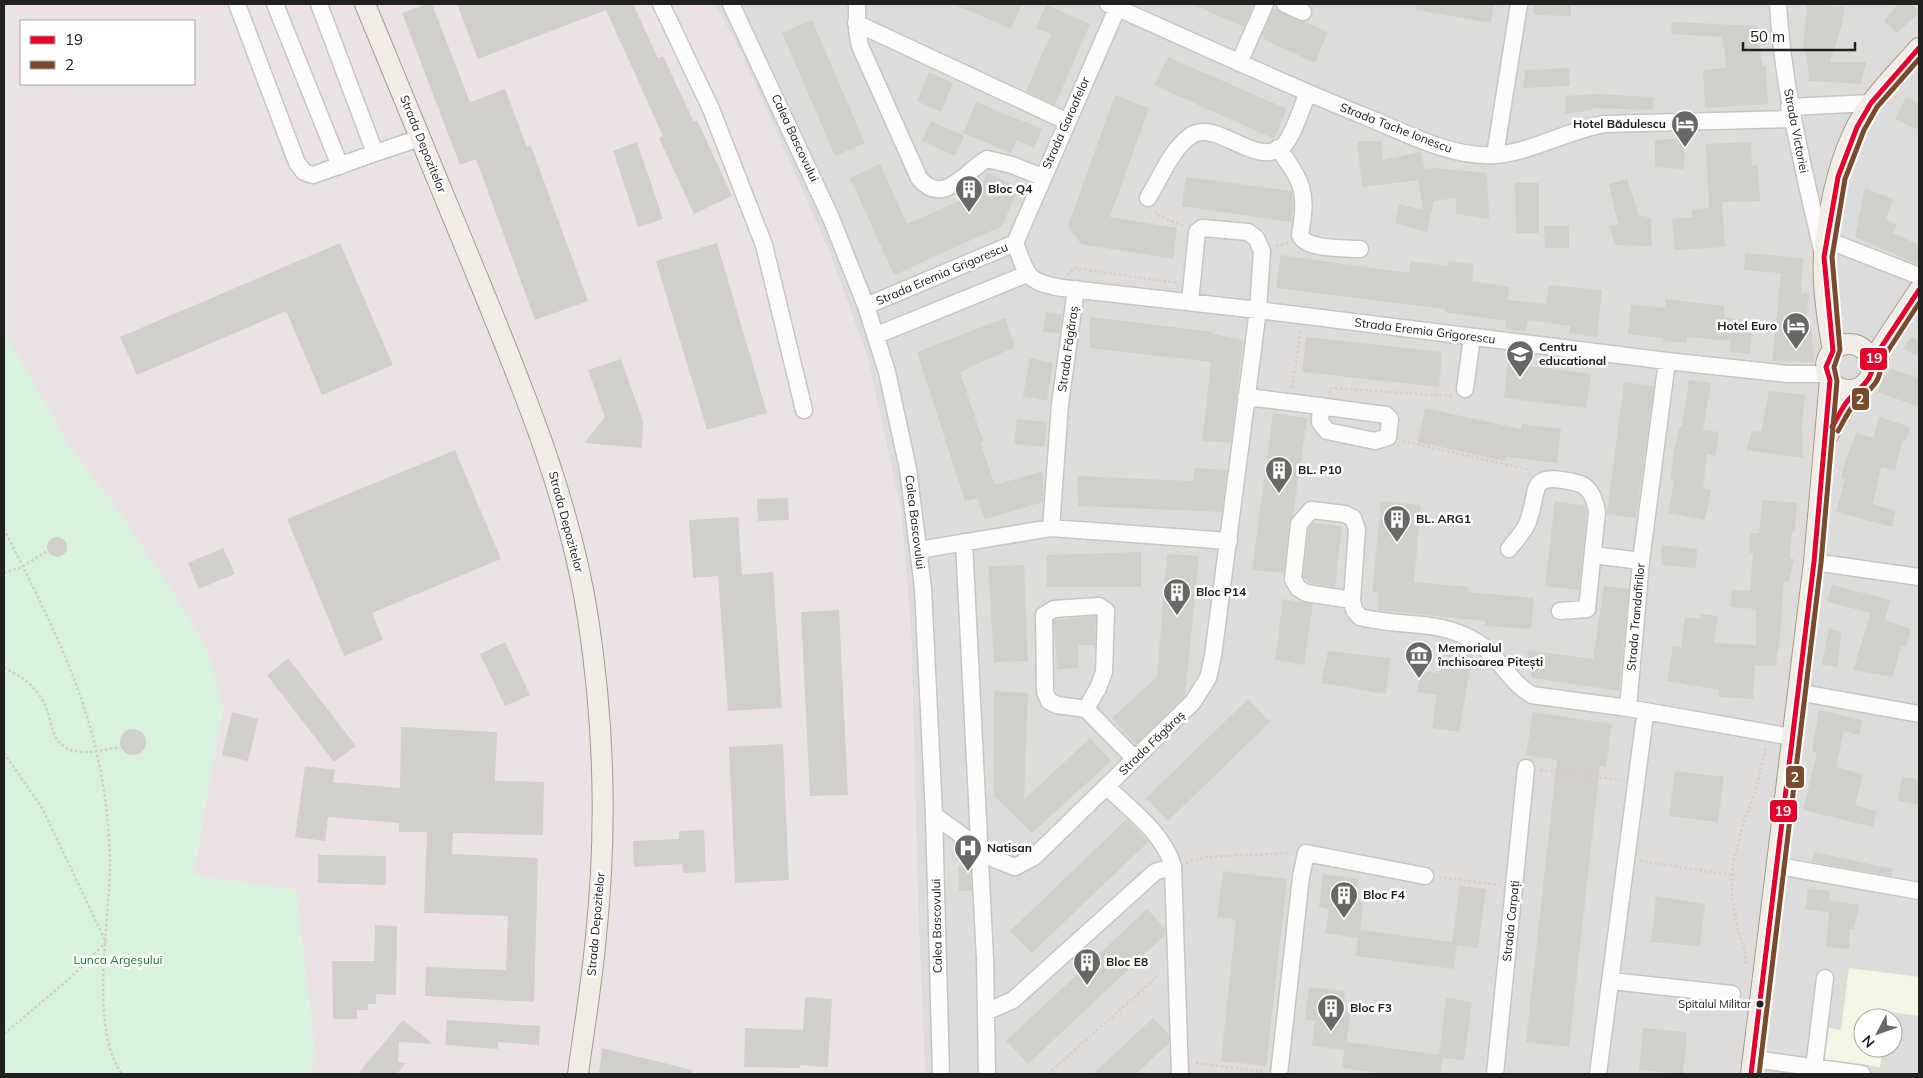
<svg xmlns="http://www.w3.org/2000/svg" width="1923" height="1078" font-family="Mulish,sans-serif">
<rect width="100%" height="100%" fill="#eeede9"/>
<!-- residential -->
<path fill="#dddcda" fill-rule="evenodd" d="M715,4H1919V1074H925L918,907L911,630L901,511L868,359L828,248L740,51ZM1863,1018H1893V1048H1863Z"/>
<!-- industrial -->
<path fill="#ebe2e6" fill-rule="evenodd" d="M4,4H715L740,51L828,248L868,359L901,511L911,630L918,907L925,1074H309L315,1054L296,891L193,875L223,707L115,506L73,451L7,340L4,330ZM21,21H194V84H21Z"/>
<!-- education -->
<path fill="#f4f6e5" d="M1849,968L1919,977V1016L1876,1010L1875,1018H1863V1048H1883L1880,1067L1825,1059L1829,1028L1841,1030Z"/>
<!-- religious -->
<path fill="#dcdcda" d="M1780,137L1784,230L1769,231V245L1728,246L1726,205L1763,203L1762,164H1757L1756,138Z
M1077,362L1190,375L1183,464L1066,459Z"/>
<!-- park -->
<path fill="#d9f2dc" d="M4,332L73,451L115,506L170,587L207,650L223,707L193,875L296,890L315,1054L309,1074H4Z"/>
<!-- building -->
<path fill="#d1cfcc" d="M427,4H432L470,102L505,89L527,147L531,146L588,301L535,320L476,159L460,165L402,13Z
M457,4H633L658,58L663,56L694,122L697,120L732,196L694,214L659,138L663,136L606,10L478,59Z
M953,4H1022L1011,29Z
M1192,4H1254L1244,27Z
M1416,4H1494L1491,23L1416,10Z
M1533,4H1571V16L1533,15Z
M1807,4L1845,7L1842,25L1830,62H1866L1861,84L1809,81L1806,50H1803Z
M1898,4H1910L1919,10V13L1897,33L1884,21Z
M1046,5L1090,24L1055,105L1026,91L1051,34L1036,28Z
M1274,8L1328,32L1315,63L1263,39L1265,36L1262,35Z
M812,20L865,143L835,156L782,33Z
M1672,22L1758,26L1757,36L1763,66H1766L1768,104L1705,108L1703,70L1727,68L1722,37L1671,34Z
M1168,57L1287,109L1274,139L1154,85Z
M1569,68L1570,86L1523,88L1525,70Z
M929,72L953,83L941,112L917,101Z
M1594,94L1653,97V110L1592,108V110L1565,114L1566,96Z
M1115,95L1149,108L1110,217L1177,228L1173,259L1081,244L1068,226Z
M1906,97L1919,104V130L1895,119Z
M976,102L1042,129L1034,148L1017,140L1011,153L963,133Z
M931,121L964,136L955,156L922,141Z
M1685,138L1684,169L1655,167V140Z
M1357,141H1381L1383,160L1421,152L1425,170L1434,168L1487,173L1489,219L1456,214V198L1434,201L1427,232L1395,223L1399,204L1423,210L1418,180L1362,187Z
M637,142L663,219L638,227L613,151Z
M1751,142L1752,166L1758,165L1760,201L1722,202L1725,247L1675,250L1672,219L1692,217V209L1709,208L1706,144Z
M880,164L907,224L979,192L987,173L1019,187L1002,226L894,275L850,178Z
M1186,177L1292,191L1293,208L1291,222L1182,206Z
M1627,179L1639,215L1651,218L1652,246L1615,245L1610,226L1618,224L1609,184Z
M1515,183H1539V233H1516Z
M1865,188L1893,199L1886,219L1897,225L1893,233L1919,245V265L1855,237Z
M1544,226H1569V248H1545Z
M340,243L393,365L322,395L286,311L137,375L120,337Z
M717,243L767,413L707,430L656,261Z
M1745,253L1803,258L1801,293L1809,294L1806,325H1811L1814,362L1772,361L1781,273L1744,270Z
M1281,255L1409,273L1411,261L1448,266V261L1474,264L1472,281L1509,287L1508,300L1546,304L1549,285L1602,290L1597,337L1569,333L1570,326L1528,320L1526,331L1505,329L1506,321L1445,312V309L1276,288Z
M1665,299L1724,306V317L1753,321L1750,354L1730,352L1731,341L1687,337V343L1663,341V338L1628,334L1631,304L1665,308Z
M1046,312L1062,314L1060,333L1043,332Z
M1090,317L1213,332V334L1243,340L1231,443L1202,441L1211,362L1090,348Z
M1005,318L1015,347L960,372L983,441L980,442L995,485L1043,471V502L985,519L977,498L965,501L917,352Z
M1306,337L1442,352L1439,387L1302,372Z
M1911,337L1919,341V356L1903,349Z
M1030,358L1053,363L1047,401L1023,396Z
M621,359L643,421L642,448L584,443L605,417L588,370Z
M1508,363L1591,374L1586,408L1504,398Z
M1891,369L1919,378V407L1878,392L1882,380Z
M1689,380L1711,383L1703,430L1719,432L1715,456L1707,454L1703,488L1711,490L1705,520L1668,513L1674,481H1670L1674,451L1680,426L1682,427Z
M1624,382L1654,386L1636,518L1607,514Z
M1769,391L1805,395L1802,427L1803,458L1746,450L1752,431L1761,432Z
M1425,408L1521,429L1522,424L1561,429L1557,463L1506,457L1505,461L1418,442Z
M1273,413L1307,418L1293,516L1289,523L1284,573L1252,570Z
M1879,417L1910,427L1906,440L1903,439L1895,470L1881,467L1873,504L1896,511L1892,527L1836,512L1845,479H1841L1844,465L1856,433L1873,438Z
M1017,419L1047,422L1044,447L1014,444Z
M455,450L501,559L372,613L383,640L344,656L287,519Z
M1195,468L1227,470L1222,512L1078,506L1077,476L1193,481Z
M788,498L789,520L758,521L757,499Z
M1762,500L1797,503L1795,532H1792L1790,558L1794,559L1789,582L1784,581L1779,646L1775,666L1755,665L1753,699L1719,697V690L1667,681L1673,646L1681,648L1685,617L1700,619L1701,614L1718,616L1714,643L1756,645V609L1731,607L1732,590L1750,591L1753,553H1749L1750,533H1759Z
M1381,501L1421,505L1414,582L1469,587L1468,592L1534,598L1531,629L1485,626V621L1378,610L1379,593L1372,592Z
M1555,501L1585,506L1587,512L1579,590L1545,586Z
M738,517L742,575L773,572L782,708L728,711L718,576L693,578L689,520Z
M1313,523L1342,526L1335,587L1310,583L1303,577L1309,528Z
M47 547a10 10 0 1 1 20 0a10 10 0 1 1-20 0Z
M1662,545L1697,549L1696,568L1661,565Z
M223,548L235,574L199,589L188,563Z
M1141,552V587H1046L1047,555Z
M1167,554L1199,556L1185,696L1136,744L1112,718L1157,677Z
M1024,565L1028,661L994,662L988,566Z
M1832,585L1890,600L1885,620L1911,629L1906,647L1901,645L1893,677L1853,670L1871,613L1827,602Z
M1604,586L1629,589L1619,691L1532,678L1527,650L1593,659Z
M1283,599L1313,604L1304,665L1275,660Z
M839,610L848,795L810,796L801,612Z
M1096,616L1095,645H1078L1079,668L1057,669L1054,620Z
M1829,628L1841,632L1838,667L1822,665Z
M1446,641L1473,652L1459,732L1432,728L1437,695L1417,692L1421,671L1440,673Z
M505,642L530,695L505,706L480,654Z
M1328,651L1390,658L1386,694L1321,683Z
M288,658L356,746L334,762L267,675Z
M994,691L1028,693L1024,800L1090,738L1111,761L1032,833L994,796Z
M1248,699L1270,722L1168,821L1146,798Z
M1819,710L1862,720L1859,735L1844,731L1836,767L1863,774L1855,805L1877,811L1873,827L1803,810L1817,752L1812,751Z
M232,712L258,719L248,761L222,755Z
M1533,712L1612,724L1606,767L1600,766L1569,1047L1526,1042L1557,760L1526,755Z
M401,727L497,732L495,781L544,782L543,835L453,833L452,854L538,858L534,1002L425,996L426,967L506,970L508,916L424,913L427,832H399V823L328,817L325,841L295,837L305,766L335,770L333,782L400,788Z
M120 742a13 13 0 1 1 26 0a13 13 0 1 1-26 0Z
M783,744L789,880L735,883L729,747Z
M1675,771L1724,777L1718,822L1669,816Z
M1902,777L1919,780V805L1898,801Z
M1127,819L1148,842L1032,953L1010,931Z
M704,830L706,872L683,873L682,864L634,867L633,841L679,839V831Z
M1814,852L1893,869L1892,876L1812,862Z
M318,855L386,856V885L318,883Z
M970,865L972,891H959L958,866Z
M1223,871L1287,879L1266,1066L1221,1061L1236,920L1217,917Z
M1323,874L1359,879L1356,899L1364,900L1360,930L1452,942L1460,886L1486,889L1478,948L1457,945L1454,969L1356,956L1358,938L1325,933L1329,909L1319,907Z
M1808,888L1830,891L1829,900L1859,905L1854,929H1850L1849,949L1826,947L1829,913L1805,909Z
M1656,896L1705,904L1700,946L1651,942Z
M1147,909L1165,928V935L1028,1064L1006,1041Z
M375,925L397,926L396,995L376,994V1004H368V1010H357V1019H333L332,961H374Z
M1309,987L1345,991L1343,1011L1350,1012L1347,1042L1439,1055L1446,998L1472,1002L1464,1060L1443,1058L1441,1074H1386L1342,1068L1344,1050L1312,1046L1315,1021L1305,1020Z
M805,997L832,999L828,1067L800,1065V1068L744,1067L745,1028L803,1030Z
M1153,1018L1169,1035V1043L1136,1074H1093Z
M403,1020L433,1044L399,1042L398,1062L406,1063L397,1074H358Z
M447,1020L540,1026L539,1045L498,1042V1049L445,1045Z
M1643,1028L1687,1032L1683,1074L1639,1070Z
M602,1048L693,1070L692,1074H599Z"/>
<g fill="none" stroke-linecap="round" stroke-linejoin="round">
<!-- minor casing -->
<g stroke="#c5c5c3" stroke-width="19">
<path id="minor" d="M237,4L297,163L304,172L313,175L375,153
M275,4L340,166
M319,4L375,153L420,138
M661,4L711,109L764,245L804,410
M731,4L831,218L866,306L887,372L908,469L923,588L934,815L941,1074
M857,4V30L860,46L919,178C943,208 967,170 987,159L1012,165L1042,177
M1108,4C1195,42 1281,83 1369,118C1408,134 1452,158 1495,155C1533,152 1567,130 1605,124L1791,119
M1285,4L1303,12
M1778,4C1783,89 1803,167 1822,250
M856,23L1066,121
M1239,63L1265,4
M1789,107L1871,103
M1278,148C1303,183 1308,192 1300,235C1306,250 1345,248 1360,249
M1495,155L1519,4
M1148,198C1159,180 1172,149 1189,137C1216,116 1256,170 1283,146C1293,137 1302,106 1308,93
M1827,240L1919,276
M1015,243C1027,275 1026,282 1062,288L1258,310L1667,361L1788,374H1827
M1015,243L1119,4
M866,306L1015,243
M877,335L1027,274
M1667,361L1641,561L1628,708L1792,737
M1465,389L1472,337
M1246,397C1293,402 1340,409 1386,415L1390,419L1388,437L1375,441L1327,431L1320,422L1321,406
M1051,528L1229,541
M964,542L985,959L987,1074
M1509,549C1515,541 1523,533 1527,524C1541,491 1524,470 1577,483C1591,486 1595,500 1597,512L1587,609L1560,611
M919,550L1051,528L1060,404L1076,289
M1593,555L1641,561
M1814,562L1919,577
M1352,600L1306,593L1298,588L1293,579L1299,524L1311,510L1345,514L1353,518L1357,529L1352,600L1354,610L1360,617C1402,628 1437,618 1477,642C1499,656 1509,682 1532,695L1628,708
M1797,692L1919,714
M1086,709L1098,688L1104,672L1106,611L1099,606L1054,609L1044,615L1045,692L1049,701L1057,705L1086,709L1135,759
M1107,787C1131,810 1163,833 1173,866L1180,1074
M934,815L994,859L1015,867L1034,857L1193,702L1208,678L1213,656L1258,310L1262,251L1256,238L1248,232L1202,228L1197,232L1190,302
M1778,866L1919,891
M1611,981L1732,994
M986,1012L1013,1000L1155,872L1173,866
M1754,1059L1862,1074
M1814,1068L1825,978
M1279,1074L1301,877L1306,853L1425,876
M1495,1074L1526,768
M1598,1074L1644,723"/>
</g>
<!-- major casing -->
<g stroke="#a39d87" stroke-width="22">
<path id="major" d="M365,4C404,98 443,193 482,288C526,396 570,502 588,618C604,722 607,831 596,936C592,982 584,1028 578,1074
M1826 367a23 23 0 1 1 46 0a23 23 0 1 1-46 0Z
M1833,351C1828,324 1822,283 1824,256C1828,207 1841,142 1872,102C1886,83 1903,66 1919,48
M1872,361L1919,290
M1828,435L1847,402L1858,389
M1751,1074L1814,562L1830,380"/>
</g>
<!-- path -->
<path stroke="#d6ccc9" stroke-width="2.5" stroke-dasharray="2.5 2.5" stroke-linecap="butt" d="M1155,211L1157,215L1183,226
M1276,246L1288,243
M1067,275L1075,268L1177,283
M1292,388L1301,329
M1330,393V388L1452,396
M1403,441L1526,469L1530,474
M4,529C44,609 87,689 102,779C107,807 110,840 110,869C109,925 89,1029 122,1074
M4,573L22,567L47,551
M4,668C23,676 40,690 47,710C51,721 52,738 63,746C78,757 104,750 120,747
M4,753L42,808L106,942L69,979L4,1034
M1540,770L1621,780
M1640,861L1732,875
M1186,863L1206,857L1290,853
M1439,877L1500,885
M1746,964L1745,952L1738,931L1732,897L1733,863L1744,821L1756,791L1766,746
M1196,1063L1265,1072
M1048,1074L1160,974"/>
<!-- minor -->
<use href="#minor" stroke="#fcfcfc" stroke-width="16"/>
<!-- major -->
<use href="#major" stroke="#f1ede6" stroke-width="20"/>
<!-- bus-1 casing -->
<g stroke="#fff" stroke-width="9">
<path id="bus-1" d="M1832,427C1837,419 1841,410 1846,403C1857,388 1875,382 1872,361L1919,290
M1751,1074L1814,562L1830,380L1826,367L1833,351L1824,257L1838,177L1857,127L1871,103L1919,48"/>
</g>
<!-- bus-2 casing -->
<g stroke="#fff" stroke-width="9">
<path id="bus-2" d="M1838,431C1843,423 1847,413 1853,406C1865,392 1883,384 1880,363L1919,303
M1759,1074L1821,563L1837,381L1834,367L1840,350L1832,257L1845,179L1864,130L1877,107L1919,59"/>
</g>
<!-- bus-1 -->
<use href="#bus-1" stroke="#e4002b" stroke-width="5"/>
<!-- bus-2 -->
<use href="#bus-2" stroke="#7a4b2a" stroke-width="5"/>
</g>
<!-- icons -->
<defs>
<g id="hotel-pin" transform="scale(1.4375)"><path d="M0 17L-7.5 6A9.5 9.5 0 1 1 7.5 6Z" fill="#686866" stroke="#fff"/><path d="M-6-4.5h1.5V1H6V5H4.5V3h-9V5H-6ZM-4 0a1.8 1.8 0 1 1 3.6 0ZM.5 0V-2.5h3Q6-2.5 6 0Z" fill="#fff"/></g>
<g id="building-pin" transform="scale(1.4375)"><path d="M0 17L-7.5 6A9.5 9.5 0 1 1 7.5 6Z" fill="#686866" stroke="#fff"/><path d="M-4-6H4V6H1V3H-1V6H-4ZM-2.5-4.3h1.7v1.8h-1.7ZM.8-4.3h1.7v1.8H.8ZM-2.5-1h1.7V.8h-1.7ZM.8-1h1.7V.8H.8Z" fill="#fff"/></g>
<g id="school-pin" transform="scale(1.4375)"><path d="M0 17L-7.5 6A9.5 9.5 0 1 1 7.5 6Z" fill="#686866" stroke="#fff"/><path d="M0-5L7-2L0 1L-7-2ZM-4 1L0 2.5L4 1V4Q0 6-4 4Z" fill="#fff"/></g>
<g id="museum-pin" transform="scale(1.4375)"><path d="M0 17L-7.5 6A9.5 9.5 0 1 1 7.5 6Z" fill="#686866" stroke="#fff"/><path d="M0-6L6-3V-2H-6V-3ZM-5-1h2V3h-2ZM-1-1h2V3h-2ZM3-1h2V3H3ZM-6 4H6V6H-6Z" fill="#fff"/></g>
<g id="hospital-pin" transform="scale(1.4375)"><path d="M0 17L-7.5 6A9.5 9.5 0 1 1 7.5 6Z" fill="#686866" stroke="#fff"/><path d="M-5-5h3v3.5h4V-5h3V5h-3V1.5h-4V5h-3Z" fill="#fff"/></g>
</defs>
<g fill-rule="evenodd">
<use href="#hotel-pin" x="1685" y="124"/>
<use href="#building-pin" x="969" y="189"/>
<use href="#hotel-pin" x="1796" y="326"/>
<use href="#school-pin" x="1520" y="354"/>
<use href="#building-pin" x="1279" y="470"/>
<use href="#building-pin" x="1397" y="519"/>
<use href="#building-pin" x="1177" y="592"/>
<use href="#museum-pin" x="1419" y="655"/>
<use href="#hospital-pin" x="968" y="848"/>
<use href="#building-pin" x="1344" y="895"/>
<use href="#building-pin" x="1087" y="962"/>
<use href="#building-pin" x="1331" y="1008"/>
</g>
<!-- markers -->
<circle fill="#202020" stroke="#fff" stroke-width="2" cx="1760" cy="1004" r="4.5"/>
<g text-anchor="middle" stroke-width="5" stroke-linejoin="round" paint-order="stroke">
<!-- bus labels -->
<g font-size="11" fill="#202020" stroke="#fff" text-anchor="end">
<text x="1751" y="1008">Spitalul Militar</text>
</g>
<!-- street labels -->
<g font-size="12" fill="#202020" stroke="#fff">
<text transform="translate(1066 123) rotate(-66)" y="4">Strada Garoafelor</text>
<text transform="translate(1396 128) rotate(21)" y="4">Strada Tache Ionescu</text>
<text transform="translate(1796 131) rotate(79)" y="4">Strada Victoriei</text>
<text transform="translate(795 138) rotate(65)" y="4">Calea Bascovului</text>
<text transform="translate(423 144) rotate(68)" y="4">Strada Depozitelor</text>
<text transform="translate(942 274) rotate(-23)" y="4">Strada Eremia Grigorescu</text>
<text transform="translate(1425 331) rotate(7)" y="4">Strada Eremia Grigorescu</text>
<text transform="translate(1068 349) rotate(-82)" y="4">Strada Făgăraș</text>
<text transform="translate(566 522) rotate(75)" y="4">Strada Depozitelor</text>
<text transform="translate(915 522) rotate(83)" y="4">Calea Bascovului</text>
<text transform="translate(1636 617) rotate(-85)" y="4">Strada Trandafirilor</text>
<text transform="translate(1152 743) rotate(-44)" y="4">Strada Făgăraș</text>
<text transform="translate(1511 921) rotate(-84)" y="4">Strada Carpați</text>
<text transform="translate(596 924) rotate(-85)" y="4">Strada Depozitelor</text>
<text transform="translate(937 926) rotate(-91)" y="4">Calea Bascovului</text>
</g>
<!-- poi labels -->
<g font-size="12" font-weight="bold" fill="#202020" stroke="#fff" text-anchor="start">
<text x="1666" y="128" text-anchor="end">Hotel Bădulescu</text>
<text x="988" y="193">Bloc Q4</text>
<text x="1777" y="330" text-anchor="end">Hotel Euro</text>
<text x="1539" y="351">Centru<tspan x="1539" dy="14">educational</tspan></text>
<text x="1298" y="474">BL. P10</text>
<text x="1416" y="523">BL. ARG1</text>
<text x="1196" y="596">Bloc P14</text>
<text x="1438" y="652">Memorialul<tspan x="1438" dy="14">închisoarea Pitești</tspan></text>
<text x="987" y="852">Natisan</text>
<text x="1363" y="899">Bloc F4</text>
<text x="1106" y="966">Bloc E8</text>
<text x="1350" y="1012">Bloc F3</text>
</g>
<!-- park labels -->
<g font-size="12" fill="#137829" stroke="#fff">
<text x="118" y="964">Lunca Argeșului</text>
</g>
</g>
<g stroke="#fff" stroke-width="2">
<rect x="1859" y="347" width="29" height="24" rx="5" fill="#e4002b"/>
<rect x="1851" y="387" width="19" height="24" rx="5" fill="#7a4b2a"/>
<rect x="1785" y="765" width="20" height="24" rx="5" fill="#7a4b2a"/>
<rect x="1769" y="799" width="29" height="24" rx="5" fill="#e4002b"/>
</g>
<g font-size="14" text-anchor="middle" font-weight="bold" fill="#fff">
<text x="1874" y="363">19</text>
<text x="1860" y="404">2</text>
<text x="1795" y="782">2</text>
<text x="1783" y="816">19</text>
</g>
<!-- border -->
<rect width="1923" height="1078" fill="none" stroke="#202020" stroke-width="10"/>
<!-- legend -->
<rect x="20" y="20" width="175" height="65" fill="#ffffff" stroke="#a6a6a6"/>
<rect x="30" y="36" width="25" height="8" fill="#e4002b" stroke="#a6a6a6"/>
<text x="65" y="45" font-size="15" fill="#202020">19</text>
<rect x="30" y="61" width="25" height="8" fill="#7a4b2a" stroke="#a6a6a6"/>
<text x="65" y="70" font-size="15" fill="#202020">2</text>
<!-- north arrow -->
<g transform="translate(1878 1033) rotate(229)"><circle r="24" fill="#ffffff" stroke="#a6a6a6"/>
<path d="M0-4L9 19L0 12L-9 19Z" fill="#686866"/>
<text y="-8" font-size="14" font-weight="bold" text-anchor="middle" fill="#202020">N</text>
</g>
<!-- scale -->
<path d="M1743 42v8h112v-8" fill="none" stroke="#202020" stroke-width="2.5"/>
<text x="1750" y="42" font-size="15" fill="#202020" stroke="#ffffff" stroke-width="4" paint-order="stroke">50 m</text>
</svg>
